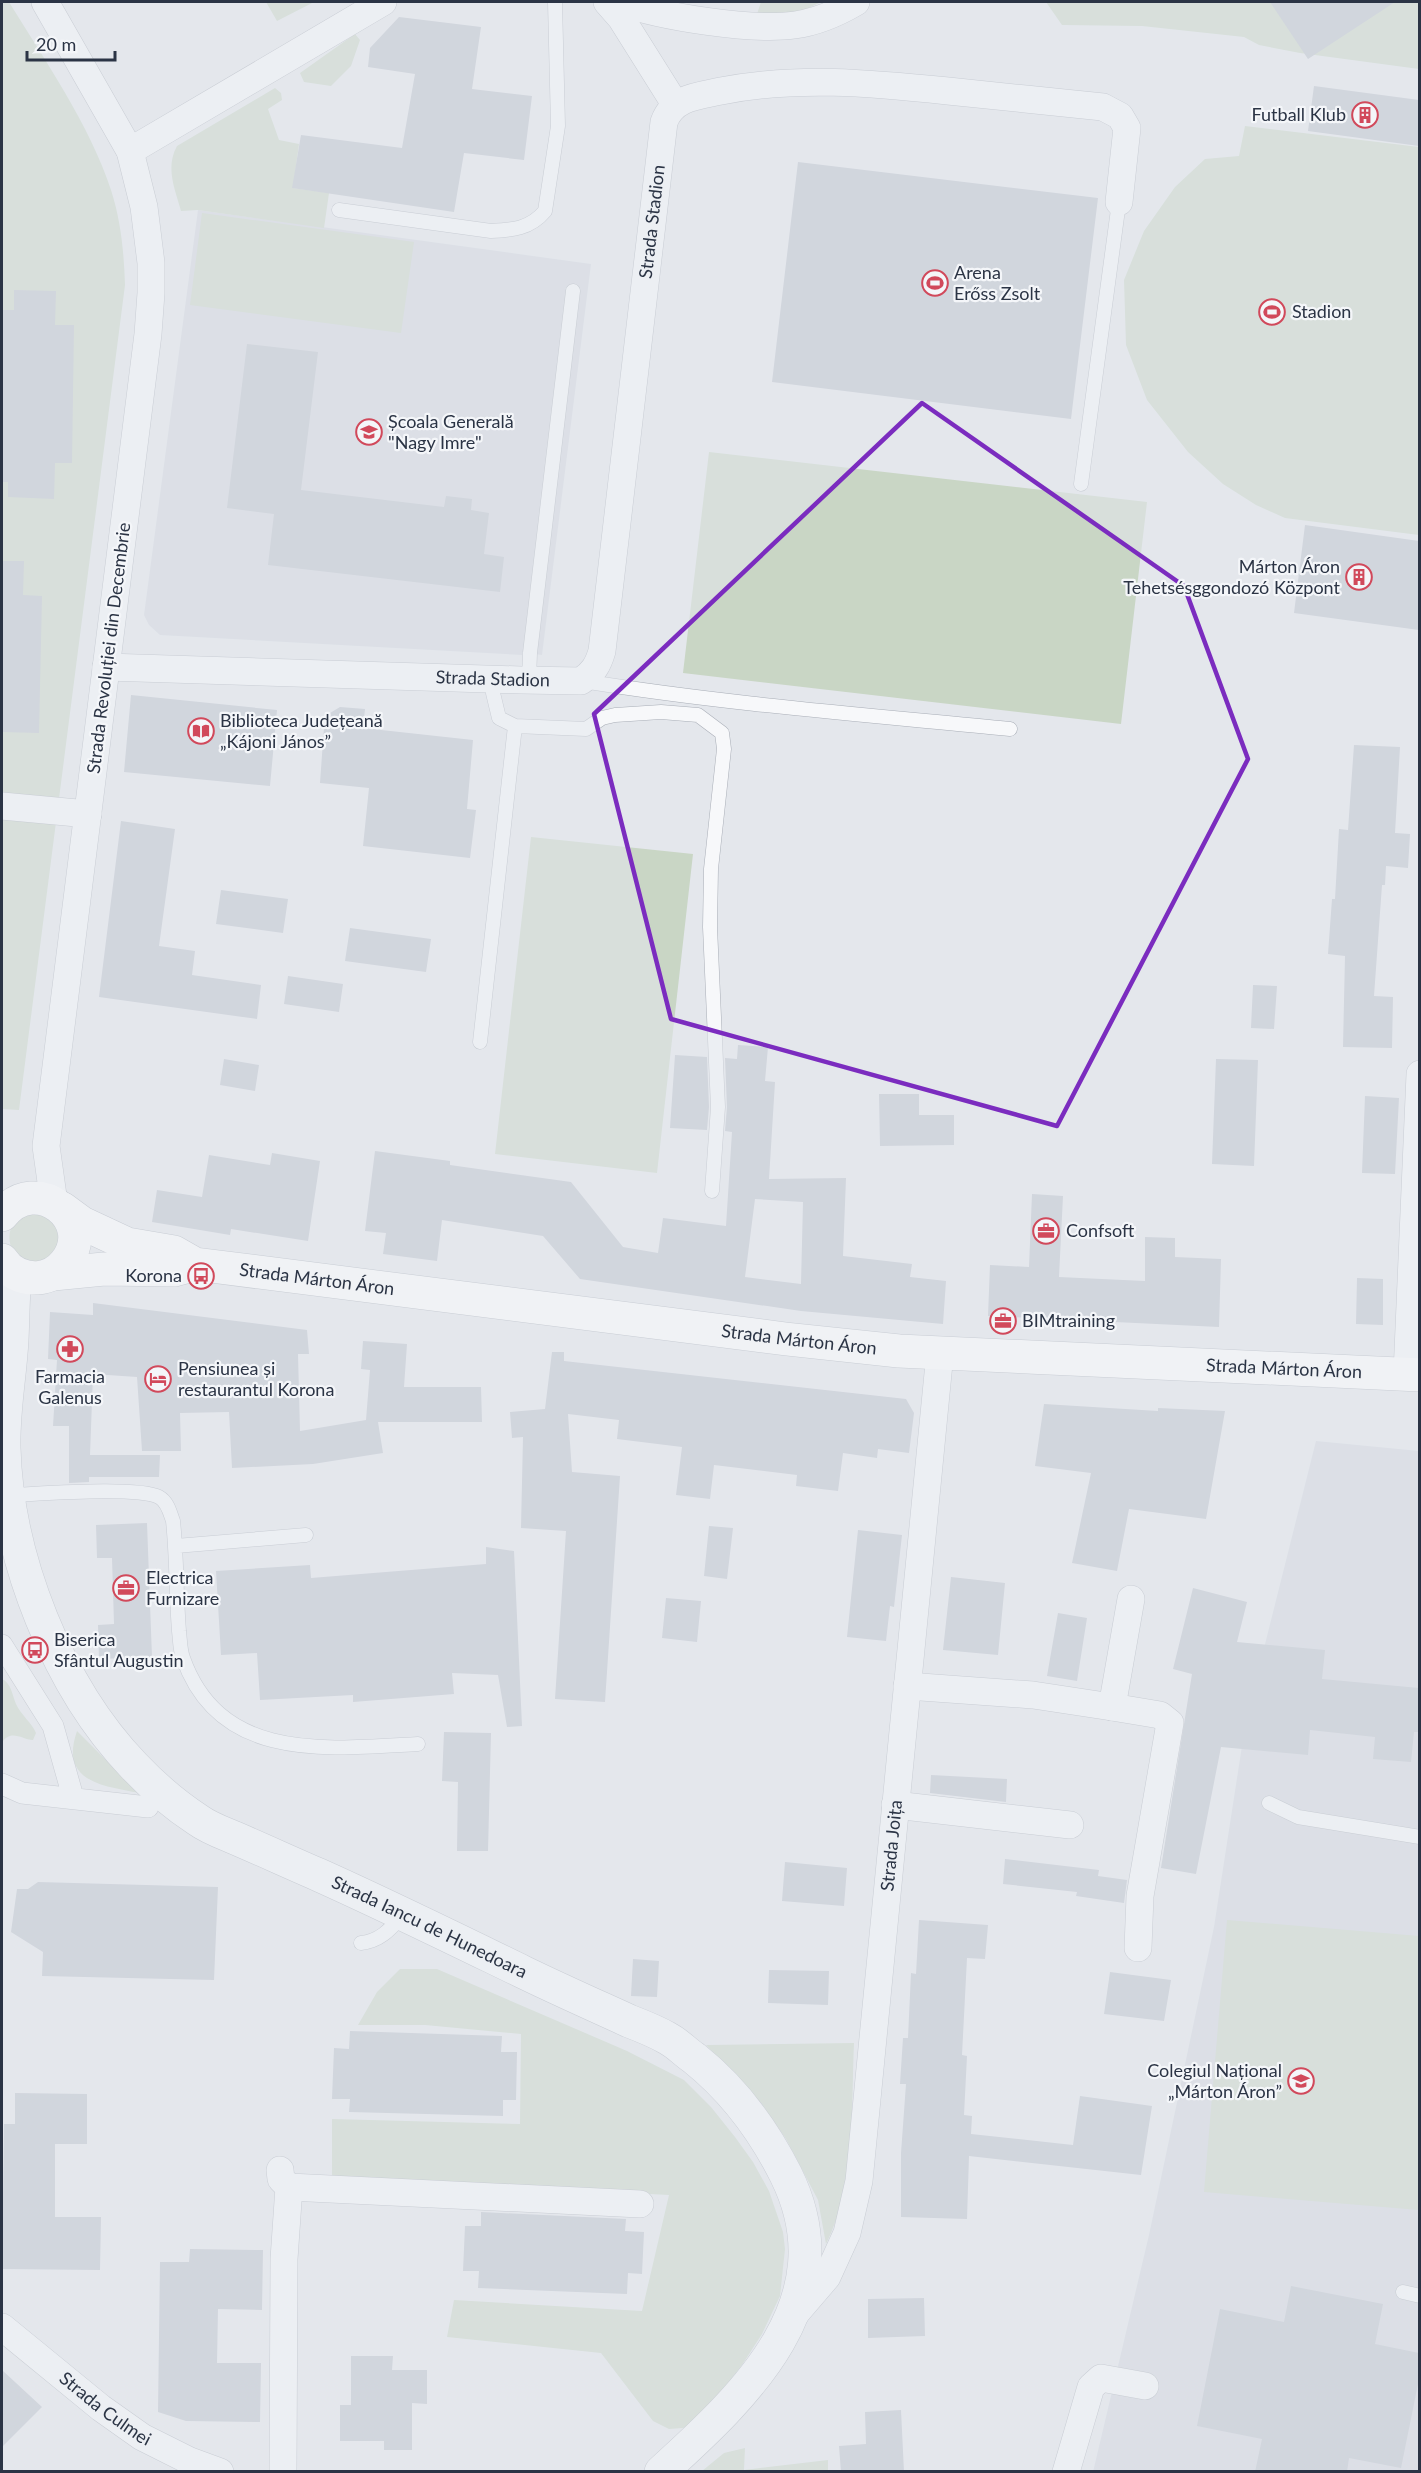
<svg xmlns="http://www.w3.org/2000/svg" width="1421" height="2473" font-family="Lato,sans-serif">
<rect width="100%" height="100%" fill="#e4e7ec"/>
<!-- built -->
<path fill="#d2d6de" d="M198,210L591,264L542,655L522,652V655L160,635L149,625L144,615Z
M1316,1441L1419,1451V2471L1093,2472L1149,2235L1214,1927L1246,1720Z"/>
<!-- green -->
<path fill="#c9d6c5" d="M2,2H9C44,59 90,125 111,190C121,221 124,253 125,285L19,1110L2,1109Z
M266,2H314L277,21Z
M761,2H821L792,16L756,17Z
M1046,2H1419V69L1300,53L1259,45L1244,37L1142,26L1062,25Z
M355,34L360,40L351,66L331,86L304,82L300,73Z
M275,88L281,93L282,100L268,109L279,140L299,144L293,188L329,193L324,228L198,210L181,211C175,189 165,168 177,146Z
M1245,126L1419,147V535L1285,518L1256,505L1223,484L1188,452L1147,400L1126,345L1124,280L1144,231L1175,187L1205,159L1239,156Z
M202,213L414,242L401,333L190,305Z
M709,452L1147,502L1121,724L683,673Z
M531,837L693,854L657,1173L495,1154Z
M31,1212L54,1220L60,1244L43,1263C38,1263 33,1264 28,1263C11,1259 4,1236 14,1223C18,1218 25,1215 31,1212Z
M2,1679C11,1683 12,1694 16,1704C21,1715 32,1723 36,1733L33,1740C21,1739 12,1729 2,1742Z
M77,1731L108,1762L149,1795C109,1786 58,1786 77,1731Z
M1227,1920L1419,1936V2210L1204,2192Z
M400,1969H437L627,2051L684,2080L711,2107L735,2137L753,2162L769,2191L783,2232L785,2249L780,2296L762,2334L742,2365L697,2423L683,2428L669,2429L653,2421L601,2353L447,2337L454,2300L642,2311L669,2195L332,2177V2119L520,2124L521,2034L425,2025H358L377,1992Z
M854,2043C851,2108 856,2185 826,2244L818,2200L786,2139L762,2104L706,2045Z
M745,2448L744,2470L828,2460V2471H702L724,2453Z"/>
<!-- building -->
<path fill="#bbc0ca" fill-rule="evenodd" d="M1270,2H1395L1308,59Z
M399,17L481,27L472,89L532,96L524,160L464,153L454,212L292,188L301,135L402,148L415,74L368,67L370,48Z
M1314,86L1419,100V146L1308,131Z
M798,162L1098,198L1071,419L772,382Z
M14,290L56,291L55,325H74L72,463H55L54,499L8,497V482H2V310H14Z
M247,344L318,352L301,490L444,507L446,496L472,499L471,510L489,513L484,554L504,557L500,592L268,565L274,514L227,508Z
M1305,525L1419,541V630L1294,613Z
M2,561H24L23,595L42,596L39,733L2,732Z
M131,695L277,710L270,786L124,772Z
M340,707L365,709L363,728L473,740L467,809L476,810L470,858L363,846L369,788L320,783L324,727L330,713Z
M1354,745L1400,747L1395,833L1410,834L1408,868L1386,866L1385,885H1382L1374,996L1393,997L1392,1048L1343,1047L1345,956L1328,954L1332,899H1335L1339,829L1348,830Z
M121,821L175,829L159,946L195,951L192,975L261,985L257,1019L99,997Z
M221,890L288,899L283,933L216,924Z
M350,928L431,939L426,972L345,961Z
M288,976L343,984L339,1012L284,1004Z
M1253,985L1277,986L1274,1029L1251,1028Z
M738,1045L768,1047L765,1081L775,1082L769,1179L846,1178L843,1256L912,1264L910,1277L946,1281L943,1324L801,1311L580,1279L543,1236L442,1220L437,1261L383,1254L386,1233L365,1231L375,1151L450,1161V1165L571,1182L623,1247L658,1253L663,1218L726,1226L732,1132L725,1131L727,1107L725,1058L737,1059ZM755,1199L803,1202L801,1284L745,1277Z
M675,1055L707,1057L709,1107L707,1130L670,1128Z
M224,1059L259,1065L255,1091L220,1085Z
M1216,1059L1258,1060L1254,1166L1212,1164Z
M879,1094H919V1115H954V1145L880,1146Z
M1365,1096L1399,1098L1395,1174L1362,1173Z
M272,1153L320,1161L308,1241L231,1229L230,1235L152,1222L157,1190L202,1197L209,1155L270,1165Z
M1032,1194L1063,1196L1059,1277L1145,1281V1237L1175,1238V1257L1221,1259L1219,1327L988,1316L990,1265L1029,1267Z
M1357,1278L1383,1279V1325L1356,1324Z
M93,1303L307,1330L309,1354H298L300,1431L366,1420L370,1370L361,1369L363,1341L407,1344L404,1387H481L482,1422H378L383,1453L313,1464L232,1468L229,1412L180,1413L181,1451H142L137,1377L93,1374L90,1455H160L159,1477H89V1482L69,1483V1426H53L57,1360L48,1359L50,1312L93,1315Z
M552,1352H564V1361L906,1399L914,1413L909,1453L878,1449L877,1458L843,1453L838,1491L796,1486L797,1475L714,1465L710,1499L676,1495L682,1447L617,1439L619,1420L568,1414L572,1472L620,1476L605,1702L555,1699L566,1531L521,1528L523,1437L512,1438L510,1412L545,1409Z
M1044,1404L1158,1411V1408L1225,1411L1206,1519L1129,1509L1117,1571L1072,1563L1091,1473L1035,1466Z
M147,1523L152,1657L99,1659L98,1625L114,1624L112,1558H97L96,1525Z
M709,1526L733,1528L727,1579L704,1576Z
M858,1530L902,1535L894,1607L890,1606L886,1641L847,1637Z
M486,1547L514,1551L522,1726L507,1727L498,1675L452,1673L454,1694L353,1702V1695L260,1700L257,1653L221,1655L216,1571L310,1565L311,1578L486,1564Z
M951,1577L1005,1583L998,1655L943,1650Z
M1193,1588L1247,1602L1237,1642L1325,1650L1322,1679L1419,1688V1732H1414L1411,1762L1373,1759L1375,1737L1310,1730L1308,1755L1221,1747L1196,1874L1161,1868L1192,1674L1173,1669Z
M666,1598L701,1601L697,1642L662,1638Z
M1058,1613L1087,1618L1077,1681L1047,1676Z
M444,1732L491,1733L488,1851H457L458,1782L442,1781Z
M931,1775L1007,1779L1006,1802L930,1793Z
M1005,1859L1099,1870L1098,1876L1127,1880L1124,1903L1076,1896L1077,1892L1003,1884Z
M785,1862L847,1868L844,1906L782,1901Z
M38,1882L218,1887L214,1980L42,1976L43,1952L11,1932L17,1889H28Z
M919,1920L988,1925L985,1959L967,1958L962,2055L967,2056L964,2115L972,2116L971,2134L1073,2145L1080,2096L1152,2106L1141,2175L969,2156L967,2219L901,2217V2153L906,2084H900L903,2038H908L911,1973L916,1974Z
M633,1959L659,1961L657,1997L631,1996Z
M769,1970L829,1971L828,2005L768,2003Z
M1110,1972L1171,1980L1164,2021L1104,2014Z
M350,2031L502,2036L501,2052H517L516,2100H503V2116L349,2112L350,2099H332L334,2048L349,2049Z
M15,2093L87,2094V2144H55V2217H101L100,2270L2,2269L4,2124H15Z
M481,2212L626,2219L625,2231L644,2232L642,2274L628,2273L627,2294L478,2288L479,2271H463L465,2226H481Z
M190,2249L263,2250L262,2310L218,2309L217,2363H261L260,2422L186,2421L158,2412L160,2262H189Z
M1291,2286L1383,2304L1375,2344L1419,2353V2379L1401,2468L1349,2458L1347,2472H1255L1262,2439L1197,2426L1220,2309L1284,2322Z
M924,2298L925,2336L868,2338V2299Z
M351,2356H393L392,2370H427V2404L412,2403V2450H384V2441H340V2405H351Z
M2,2370L42,2407L2,2447Z
M901,2410L904,2472H841L839,2446L866,2444L865,2412Z"/>
<g fill="none" stroke-linecap="round" stroke-linejoin="round">
<!-- service casing -->
<g stroke="#a9aeb7" stroke-width="15">
<path id="service" d="M339,210L491,231C512,230 530,229 545,211L558,126L555,2
M1081,484L1119,202
M493,679V693L499,718L515,726L586,729L602,718L615,715L661,712L698,715L722,733L724,749L711,869L710,927L718,1107L712,1191
M529,680L530,653L573,291
M583,681C725,704 868,715 1010,729
M480,1042L515,726
M9,1495C39,1494 137,1486 159,1497C168,1502 170,1513 173,1521C177,1558 176,1594 179,1631C180,1639 180,1650 183,1658C220,1763 328,1749 418,1744
M176,1546L306,1535
M1269,1803L1298,1817L1420,1837
M361,1943C381,1941 391,1928 404,1914
M1403,2292L1420,2296"/>
</g>
<!-- pedestrian casing -->
<g stroke="#a9aeb7" stroke-width="22">
<path id="pedestrian" d="M2,1645L53,1726L73,1797
M2,1784L22,1793L148,1807"/>
</g>
<!-- minor casing -->
<g stroke="#a9aeb7" stroke-width="28">
<g id="minor">
<path d="M45,2L130,151L144,207L151,263V293L148,334L46,1146L54,1203"/>
<path d="M607,2L621,18L675,104"/>
<path d="M620,2C662,17 752,31 795,25C816,22 839,12 856,2"/>
<path d="M130,151L383,2"/>
<path id="s1" d="M106,667L521,680L581,681C593,673 598,665 602,651L664,122C673,97 698,96 721,91C798,76 870,83 948,91C1000,96 1051,102 1103,107L1120,116L1127,128L1119,202"/>
<path d="M2,806L88,814"/>
<path d="M1407,1374L1420,1074"/>
<path d="M1131,1599L1112,1707L1160,1715L1170,1723L1140,1896L1138,1948"/>
<path d="M907,1686L1033,1695L1112,1707"/>
<path d="M895,1805L1070,1825"/>
<path d="M280,2170L281,2179L289,2187L284,2259L283,2472"/>
<path d="M289,2187L640,2204"/>
<path id="s2" d="M791,2319L827,2277L847,2233L859,2181L940,1353"/>
<path id="s3" d="M2,2327L101,2408L142,2437L190,2461L220,2472"/>
<path d="M1066,2472L1091,2387L1101,2378L1145,2386"/>
</g>
</g>
<!-- tertiary casing -->
<g stroke="#a9aeb7" stroke-width="34">
<g id="tertiary">
<path id="s4" d="M15,1274C13,1296 13,1318 12,1340C10,1377 3,1410 4,1448C7,1558 58,1687 134,1766C153,1786 175,1805 198,1820C209,1828 223,1833 235,1838C263,1850 291,1863 319,1875C388,1906 455,1939 523,1972C558,1989 594,2005 629,2021C642,2026 655,2031 667,2038C677,2043 685,2052 694,2058C734,2090 763,2129 786,2175C848,2300 746,2395 661,2472"/>
</g>
</g>
<!-- secondary casing -->
<g stroke="#a9aeb7" stroke-width="34">
<g id="secondary">
<path id="s5" d="M63,1209L82,1223L127,1244L174,1252L195,1264L786,1339L899,1351L1420,1375"/>
<path d="M2,1215C36,1171 99,1221 65,1263C58,1272 48,1277 37,1278C22,1278 10,1273 2,1260"/>
<path d="M53,1274L104,1269L174,1270L185,1267"/>
</g>
</g>
<!-- service -->
<use href="#service" stroke="#f7f8fa" stroke-width="14"/>
<!-- pedestrian -->
<use href="#pedestrian" stroke="#f7f8fa" stroke-width="21"/>
<!-- minor -->
<use href="#minor" stroke="#f7f8fa" stroke-width="27"/>
<!-- tertiary -->
<use href="#tertiary" stroke="#f7f8fa" stroke-width="33"/>
<!-- secondary -->
<use href="#secondary" stroke="#fff" stroke-width="33"/>
</g>
<!-- marked area -->
<path d="M0 0H1421V2473H0ZM922,403L1184,586L1248,759L1057,1126L671,1019L594,714Z" fill="#e4e7ec" fill-opacity=".55" fill-rule="evenodd"/>
<path fill="none" stroke="#7b2cbf" stroke-width="4.5" stroke-linejoin="round" d="M922,403L1184,586L1248,759L1057,1126L671,1019L594,714Z"/>
<!-- icons -->
<defs>
<g id="building-ring" transform="scale(1.35)"><circle r="9.5" fill="#f4f6f9" stroke="#d1495b" stroke-width="1.5"/><path d="M-4-6H4V6H1V3H-1V6H-4ZM-2.5-4.3h1.7v1.8h-1.7ZM.8-4.3h1.7v1.8H.8ZM-2.5-1h1.7V.8h-1.7ZM.8-1h1.7V.8H.8Z" fill="#d1495b"/></g>
<g id="stadium-ring" transform="scale(1.35)"><circle r="9.5" fill="#f4f6f9" stroke="#d1495b" stroke-width="1.5"/><path d="M0-5a6.5 5 0 1 0 0 10a6.5 5 0 1 0 0-10ZM-3.5-1.8h7v3.6h-7Z" fill="#d1495b"/></g>
<g id="school-ring" transform="scale(1.35)"><circle r="9.5" fill="#f4f6f9" stroke="#d1495b" stroke-width="1.5"/><path d="M0-5L7-2L0 1L-7-2ZM-4 1L0 2.5L4 1V4Q0 6-4 4Z" fill="#d1495b"/></g>
<g id="library-ring" transform="scale(1.35)"><circle r="9.5" fill="#f4f6f9" stroke="#d1495b" stroke-width="1.5"/><path d="M-6-4Q-3-5.5-.7-3.5V5Q-3 3-6 4ZM6-4Q3-5.5 .7-3.5V5Q3 3 6 4Z" fill="#d1495b"/></g>
<g id="office-ring" transform="scale(1.35)"><circle r="9.5" fill="#f4f6f9" stroke="#d1495b" stroke-width="1.5"/><path d="M-6-3h4V-5.5h4V-3h4V5H-6ZM-1-4.5V-3h2v-1.5ZM-6 0V1H6V0Z" fill="#d1495b"/></g>
<g id="bus-ring" transform="scale(1.35)"><circle r="9.5" fill="#f4f6f9" stroke="#d1495b" stroke-width="1.5"/><path d="M-5-6H5V4H4V6H2V4H-2V6H-4V4H-5ZM-3.5-4V0h7V-4ZM-3.5 1.2v1.5H-2V1.2ZM2 1.2v1.5H3.5V1.2Z" fill="#d1495b"/></g>
<g id="pharmacy-ring" transform="scale(1.35)"><circle r="9.5" fill="#f4f6f9" stroke="#d1495b" stroke-width="1.5"/><path d="M-2-6h4v4h4v4h-4v4h-4v-4h-4v-4h4Z" fill="#d1495b"/></g>
<g id="hotel-ring" transform="scale(1.35)"><circle r="9.5" fill="#f4f6f9" stroke="#d1495b" stroke-width="1.5"/><path d="M-6-4.5h1.5V1H6V5H4.5V3h-9V5H-6ZM-4 0a1.8 1.8 0 1 1 3.6 0ZM.5 0V-2.5h3Q6-2.5 6 0Z" fill="#d1495b"/></g>
</defs>
<g fill-rule="evenodd">
<use href="#building-ring" x="1365" y="115"/>
<use href="#stadium-ring" x="935" y="283"/>
<use href="#stadium-ring" x="1272" y="312"/>
<use href="#school-ring" x="369" y="432"/>
<use href="#building-ring" x="1359" y="577"/>
<use href="#library-ring" x="201" y="731"/>
<use href="#office-ring" x="1046" y="1231"/>
<use href="#bus-ring" x="201" y="1276"/>
<use href="#office-ring" x="1003" y="1321"/>
<use href="#pharmacy-ring" x="70" y="1349"/>
<use href="#hotel-ring" x="158" y="1379"/>
<use href="#office-ring" x="126" y="1588"/>
<use href="#bus-ring" x="35" y="1650"/>
<use href="#school-ring" x="1301" y="2081"/>
</g>
<g text-anchor="middle" stroke-width="4.5" stroke-linejoin="round" paint-order="stroke">
<!-- poi labels -->
<g font-size="18" fill="#2b3445" stroke="#f4f6f9" text-anchor="start">
<text x="1346" y="121" text-anchor="end">Futball Klub</text>
<text x="954" y="279">Arena<tspan x="954" dy="21">Erőss Zsolt</tspan></text>
<text x="1292" y="318">Stadion</text>
<text x="388" y="428">Școala Generală<tspan x="388" dy="21">"Nagy Imre"</tspan></text>
<text x="1340" y="573" text-anchor="end">Márton Áron<tspan x="1340" dy="21">Tehetsésggondozó Központ</tspan></text>
<text x="220" y="727">Biblioteca Județeană<tspan x="220" dy="21">„Kájoni János”</tspan></text>
<text x="1066" y="1237">Confsoft</text>
<text x="182" y="1282" text-anchor="end">Korona</text>
<text x="1022" y="1327">BIMtraining</text>
<text x="178" y="1375">Pensiunea și<tspan x="178" dy="21">restaurantul Korona</tspan></text>
<text x="70" y="1383" text-anchor="middle">Farmacia<tspan x="70" dy="21">Galenus</tspan></text>
<text x="146" y="1584">Electrica<tspan x="146" dy="21">Furnizare</tspan></text>
<text x="54" y="1646">Biserica<tspan x="54" dy="21">Sfântul Augustin</tspan></text>
<text x="1282" y="2077" text-anchor="end">Colegiul Național<tspan x="1282" dy="21">„Márton Áron”</tspan></text>
</g>
<!-- street labels -->
<g font-size="18" fill="#2b3445" stroke="#f4f6f9">
<text dy="6" stroke="none"><textPath href="#s1" startOffset="945">Strada Stadion</textPath></text>
<text transform="translate(109 648) rotate(-83)" y="6">Strada Revoluției din Decembrie</text>
<text dy="6" stroke="none"><textPath href="#s1" startOffset="387">Strada Stadion</textPath></text>
<text dy="6" stroke="none"><textPath href="#s5" startOffset="268">Strada Márton Áron</textPath></text>
<text dy="6" stroke="none"><textPath href="#s5" startOffset="754">Strada Márton Áron</textPath></text>
<text dy="6" stroke="none"><textPath href="#s5" startOffset="1240">Strada Márton Áron</textPath></text>
<text dy="6" stroke="none"><textPath href="#s2" startOffset="494">Strada Joița</textPath></text>
<text dy="6" stroke="none"><textPath href="#s4" startOffset="864">Strada Iancu de Hunedoara</textPath></text>
<text dy="6" stroke="none"><textPath href="#s3" startOffset="132">Strada Culmei</textPath></text>
</g>
</g>
<!-- border -->
<rect width="1421" height="2473" fill="none" stroke="#2b3445" stroke-width="6"/>
<!-- scale -->
<path d="M27 51v9h88v-9" fill="none" stroke="#2b3445" stroke-width="3"/>
<text x="36" y="51" font-size="18" fill="#2b3445" stroke="#f4f6f9" stroke-width="4.5" paint-order="stroke">20 m</text>
</svg>
